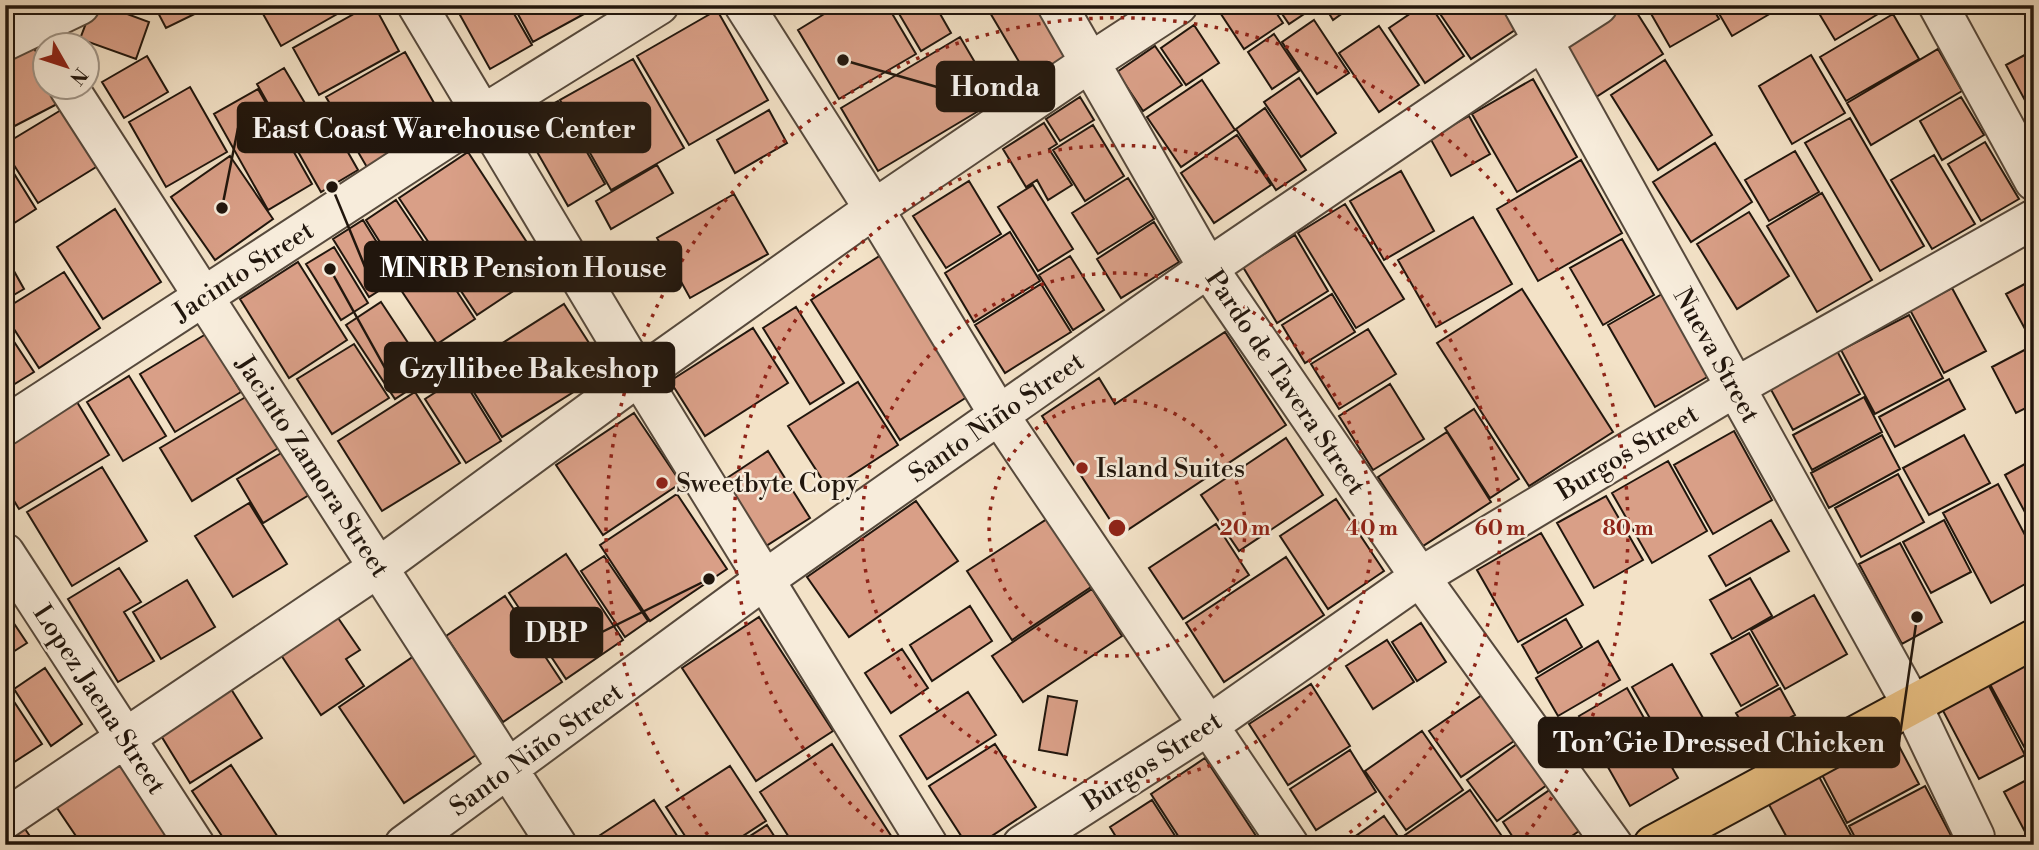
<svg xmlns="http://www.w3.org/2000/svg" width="2039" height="850" font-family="'Libre Bodoni',serif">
<rect width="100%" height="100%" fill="#f3e2c7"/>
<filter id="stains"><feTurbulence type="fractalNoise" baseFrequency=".00286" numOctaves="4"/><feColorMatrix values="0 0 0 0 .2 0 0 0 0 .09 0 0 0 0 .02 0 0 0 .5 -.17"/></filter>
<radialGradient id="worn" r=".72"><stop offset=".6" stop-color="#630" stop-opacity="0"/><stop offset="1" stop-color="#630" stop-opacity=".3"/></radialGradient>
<!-- building -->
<path fill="#d99f87" stroke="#21160d" stroke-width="2" d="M93,5H103L149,22L136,59L80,39Z
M154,5H213L166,28Z
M258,5H353L281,46Z
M370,5H374L399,51L319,95L293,48Z
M509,5L532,45L490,69L455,6Z
M513,5H579L584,14L533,42Z
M839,5H887L916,54L839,99L798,30Z
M897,5H935L951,33L921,51L895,7Z
M998,5H1043L1074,57L1031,82L989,11Z
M1221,5H1271L1283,23L1244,49L1217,8Z
M1276,5H1315L1316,6L1289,24Z
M1324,5H1354L1333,20Z
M1423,5H1430L1464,56L1425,83L1389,28Z
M1434,5H1502L1518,28L1471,59Z
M1626,5H1632L1663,54L1596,97L1563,45Z
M1646,5H1711L1719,19L1670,47Z
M1714,5H1769L1773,12L1732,36Z
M1814,5H1886L1888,8L1835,40Z
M717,10L768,100L689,145L637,56Z
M1893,14L1919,59L1846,101L1820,57Z
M1314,20L1349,73L1317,94L1282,42Z
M1194,25L1219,63L1186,85L1161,48Z
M1379,26L1419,85L1379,112L1339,53Z
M1274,34L1299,71L1272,89L1248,52Z
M960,37L997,100L878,171L841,108Z
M32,44L46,71V88H54L61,102L5,131V57Z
M1155,46L1182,85L1143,111L1117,72Z
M1938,49L1962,91L1871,145L1847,103Z
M2034,50V117L2006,65Z
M405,52L446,124L368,169L326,97Z
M1811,55L1845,113L1792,144L1759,86Z
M147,56L168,92L124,118L102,82Z
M633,59L684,148L611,190L560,100Z
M1665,60L1712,135L1658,170L1611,95Z
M284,68L312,115L284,132L257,84Z
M1299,78L1336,133L1301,157L1264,102Z
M1533,79L1577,157L1517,192L1472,114Z
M1202,80L1235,130L1181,167L1147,117Z
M190,87L227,152L166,187L129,122Z
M258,89L312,184L268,210L214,114Z
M1080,97L1094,120L1060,141L1046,119Z
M1961,97L1984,135L1942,160L1920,121Z
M558,101L605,184L568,206L520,122Z
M66,107L101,164L38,203L5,151V144Z
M1265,108L1306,170L1276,190L1236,129Z
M769,110L787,143L735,173L717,140Z
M325,112L358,170L321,192L288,134Z
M1469,116L1490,154L1451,176L1430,138Z
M1850,118L1924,246L1880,271L1805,143Z
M1044,123L1057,144L1049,149L1072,185L1048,200L1037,180L1026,187L1003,149Z
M1093,125L1124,176L1085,201L1053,150Z
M1237,135L1271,185L1214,223L1181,173Z
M1985,142L2019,199L1981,221L1948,164Z
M1715,143L1752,202L1691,242L1653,182Z
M1795,151L1819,192L1769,221L1745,180Z
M468,152L545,270L477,315L399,198Z
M1934,155L1975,224L1932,249L1891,180Z
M230,156L273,219L215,260L171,197Z
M5,159L36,209L5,229Z
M1581,160L1622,233L1538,281L1497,209Z
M657,165L673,193L611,229L596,201Z
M1401,171L1434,231L1384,260L1350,201Z
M1128,178L1154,219L1098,254L1072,213Z
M969,181L1001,234L946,268L913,216Z
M1033,185L1073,249L1038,271L998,207Z
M1822,193L1872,280L1817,312L1767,226Z
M734,194L768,254L690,298L657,238Z
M396,200L426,245L395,266L366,220Z
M1345,204L1404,299L1356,328L1298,233Z
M115,209L161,282L103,319L57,247Z
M1749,212L1789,276L1737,309L1697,244Z
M1473,217L1512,284L1436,327L1398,260Z
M363,220L399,278L369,297L333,239Z
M1154,222L1179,262L1121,298L1097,259Z
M1010,232L1040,281L974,322L945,273Z
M1295,235L1328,291L1277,323L1243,267Z
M1622,239L1654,295L1603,325L1570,268Z
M334,247L368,303L341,320L306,264Z
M5,255L24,289L5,300Z
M881,255L970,395L900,440L811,300Z
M1070,256L1104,310L1073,330L1039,275Z
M435,258L475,319L437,344L397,284Z
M298,262L347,340L289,378L240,299Z
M64,272L100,328L39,368L5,315V309Z
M2034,279V339L2031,340L2006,294Z
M1041,284L1071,332L1005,373L975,325Z
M1952,288L1986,351L1944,373L1910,310Z
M1522,289L1613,432L1529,486L1437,343Z
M1332,294L1355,332L1305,363L1282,325Z
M1662,294L1709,376L1655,407L1608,325Z
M381,302L430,376L395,399L346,325Z
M564,304L607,371L502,437L460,370Z
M796,307L844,383L810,404L763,328Z
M1909,315L1943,378L1875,414L1841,350Z
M5,328L34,372L5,390Z
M753,328L788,383L705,436L670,381Z
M1368,329L1396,374L1339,409L1311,364Z
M1225,332L1286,425L1120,535L1042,416L1099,378L1115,404Z
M206,334L241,392L175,432L140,374Z
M354,344L389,398L332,434L297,379Z
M2034,345V404L2016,413L1992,367Z
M1836,349L1860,394L1793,430L1769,386Z
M129,376L166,436L123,461L87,402Z
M461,376L501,441L466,463L425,399Z
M1949,379L1965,409L1895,447L1879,417Z
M858,382L898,445L829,490L788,426Z
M1390,384L1424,439L1373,470L1339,416Z
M415,392L460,463L382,511L338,441Z
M249,395L280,447L192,501L160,448Z
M74,397L109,455L19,509L5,486V439Z
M1864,397L1882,432L1812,470L1793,435Z
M1474,409L1519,479L1490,498L1445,428Z
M634,413L681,483L603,535L556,465Z
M1734,431L1772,500L1713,534L1674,465Z
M1447,432L1491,502L1423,546L1378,477Z
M1882,435L1900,469L1829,508L1811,473Z
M1964,435L1990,483L1929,515L1903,468Z
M1286,438L1323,495L1239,551L1201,495Z
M768,451L810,518L766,546L724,480Z
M283,452L309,495L263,523L237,479Z
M2034,459V529L2005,475Z
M1668,461L1707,531L1652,563L1612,493Z
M102,467L147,541L72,586L27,512Z
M1898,474L1924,522L1861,557L1835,508Z
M1998,484L2034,552V579L1991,603L1943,513Z
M677,494L727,569L650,621L600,545Z
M1606,496L1643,560L1594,588L1557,523Z
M1336,499L1384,571L1328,609L1280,536Z
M916,501L958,561L849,637L807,577Z
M249,503L287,564L233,597L195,536Z
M1047,519L1091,587L1012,640L967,571Z
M1771,520L1789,551L1726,586L1709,556Z
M1944,520L1971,572L1931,593L1903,542Z
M1216,524L1249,575L1183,619L1149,568Z
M1541,533L1583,605L1518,642L1477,570Z
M1900,543L1942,622L1902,644L1859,564Z
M566,554L623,640L566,679L509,593Z
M604,556L648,621L625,637L581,571Z
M1286,557L1324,615L1224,682L1186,623Z
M119,568L141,602L124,612L154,661L118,682L68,599Z
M1750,578L1772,616L1732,639L1710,600Z
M187,580L215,627L161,659L133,612Z
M1092,589L1122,636L1023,702L992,656Z
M1814,595L1847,654L1785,689L1751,630Z
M505,596L562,682L503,722L446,636Z
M970,606L992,641L932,681L910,645Z
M5,610L27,643L5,657Z
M334,612L360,650L346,659L364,686L321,715L277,649Z
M759,617L833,731L756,781L682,668Z
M1566,619L1582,647L1538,673L1522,645Z
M1421,623L1446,662L1417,681L1392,642Z
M1749,633L1778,685L1741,706L1711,654Z
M1387,640L1414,682L1373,709L1346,666Z
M1598,641L1620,680L1558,716L1536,678Z
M902,649L928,688L891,713L865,673Z
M417,654L482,751L404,803L339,707Z
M2034,660V751L2028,754L1986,677Z
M1672,664L1711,732L1671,755L1632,687Z
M45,668L82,724L51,746L14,689Z
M1986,680L2025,755L1979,779L1940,705Z
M1311,684L1350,746L1288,785L1249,724Z
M5,688L42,744L5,768Z
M1627,688L1678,778L1630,806L1579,716Z
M1780,688L1795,715L1751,739L1736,713Z
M231,689L262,738L190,783L160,734Z
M968,692L996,735L927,779L900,736Z
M1485,693L1517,739L1461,777L1429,731Z
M1048,696L1077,701L1067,755L1039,750Z
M1422,731L1463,790L1406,830L1365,771Z
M1891,731L1919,784L1847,823L1819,769Z
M1521,741L1551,782L1497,821L1467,780Z
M832,744L897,845H794L760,792Z
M995,744L1036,807L978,845H967L929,786Z
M1350,750L1376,792L1316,830L1290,789Z
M1205,758L1262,845H1184L1151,794Z
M116,759L173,841L167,845H82L53,802Z
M231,765L283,845H228L192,791Z
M730,766L766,821L729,845H691L666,807Z
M1817,773L1852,837L1837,845H1791L1767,801Z
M2034,776V845H2032L2004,792Z
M1925,786L1956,845H1859L1849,826Z
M1551,789L1579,831L1559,845H1518L1503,822Z
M1470,790L1508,845H1412L1405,835Z
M654,800L683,845H589L588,843Z
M1152,800L1181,845H1121L1110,827Z
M1384,816L1404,845H1343Z
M767,825L780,845H736Z
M25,829L36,845H5V843Z"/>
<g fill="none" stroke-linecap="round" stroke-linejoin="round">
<!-- minor casing -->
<g stroke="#56493c" stroke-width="42">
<path id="minor" d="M417,5L639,376L928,845
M744,5L874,209L999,415L1289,845
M1057,5L1208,268L1420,577L1613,845
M1523,5L1912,705L1975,837L1974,845
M1938,5L2034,181
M5,41L80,5
M69,88L557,845
M5,426L482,115L659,5
M5,553L195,845
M5,819L379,567L639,376L874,209L1089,63L1178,5
M404,845L764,580L1208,268L1542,41L1598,5
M1022,845L1209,725L1420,577L1734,388L2034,219"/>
</g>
<!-- major casing -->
<g stroke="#21160d" stroke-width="42">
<path id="major" d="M1653,845L2034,639"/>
</g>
<!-- minor -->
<use href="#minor" stroke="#f7ecdb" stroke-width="38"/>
<!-- major -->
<use href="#major" stroke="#eac184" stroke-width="38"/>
</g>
<!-- distance rings -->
<g fill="none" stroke="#8f2418" stroke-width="3.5" stroke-dasharray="3.5 7">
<circle cx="1117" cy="528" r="128"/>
<circle cx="1117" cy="528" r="255"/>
<path d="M900 844A383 383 0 1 1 1334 844"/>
<path d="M714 843A511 511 0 1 1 1520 843"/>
</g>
<!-- markers -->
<g fill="#8f2418" stroke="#f7ecdb" stroke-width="2.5">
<circle cx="1082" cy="468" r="7"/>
<circle cx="662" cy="483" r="7"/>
</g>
<g text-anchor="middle" stroke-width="5" stroke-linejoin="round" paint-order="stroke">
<!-- street labels -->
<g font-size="26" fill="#21160d" stroke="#f7ecdb">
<text transform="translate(243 271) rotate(-33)" y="9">Jacinto Street</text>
<text transform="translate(1717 355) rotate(61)" y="9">Nueva Street</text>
<text transform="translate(1286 382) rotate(56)" y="9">Pardo de Tavera Street</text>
<text transform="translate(996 417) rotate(-35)" y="9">Santo Niño Street</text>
<text transform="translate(1627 452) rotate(-31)" y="9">Burgos Street</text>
<text transform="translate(313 466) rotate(57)" y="9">Jacinto Zamora Street</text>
<text transform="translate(100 699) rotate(57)" y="9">Lopez Jaena Street</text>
<text transform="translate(536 749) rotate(-36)" y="9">Santo Niño Street</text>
<text transform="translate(1152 761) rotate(-33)" y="9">Burgos Street</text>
</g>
<!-- poi labels -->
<g font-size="26" fill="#21160d" stroke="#f7ecdb" text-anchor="start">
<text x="1096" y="477">Island Suites</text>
<text x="676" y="492">Sweetbyte Copy</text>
</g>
</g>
<circle cx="1117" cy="528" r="10" fill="#8f2418" stroke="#f7ecdb" stroke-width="3.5"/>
<g font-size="21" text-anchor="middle" font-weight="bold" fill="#8f2418" stroke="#f7ecdb" stroke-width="5" stroke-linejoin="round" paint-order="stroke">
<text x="1245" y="535">20 m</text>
<text x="1372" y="535">40 m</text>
<text x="1500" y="535">60 m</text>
<text x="1628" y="535">80 m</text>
</g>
<!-- callouts -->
<path fill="none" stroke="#21160d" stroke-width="2.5" d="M843 60L937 87M222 208L238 128M332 187L365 267M330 269L385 368M709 579L602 632M1917 617L1899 742"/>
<g fill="#21160d" stroke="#f7ecdb" stroke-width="2.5">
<circle cx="843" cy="60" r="7"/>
<circle cx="222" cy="208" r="7"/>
<circle cx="332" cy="187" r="7"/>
<circle cx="330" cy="269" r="7"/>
<circle cx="709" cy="579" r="7"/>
<circle cx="1917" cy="617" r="7"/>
</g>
<g fill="#21160d" stroke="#21160d" stroke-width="2.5">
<rect x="937" y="62" width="117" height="49" rx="7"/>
<rect x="238" y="103" width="412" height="49" rx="7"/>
<rect x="365" y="242" width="316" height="49" rx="7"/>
<rect x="385" y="343" width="289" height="49" rx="7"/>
<rect x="511" y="608" width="91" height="49" rx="7"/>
<rect x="1539" y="718" width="360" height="49" rx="7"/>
</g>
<g font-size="28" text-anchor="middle" font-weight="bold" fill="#fff">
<text x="995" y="96">Honda</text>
<text x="444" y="138">East Coast Warehouse Center</text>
<text x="523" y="277">MNRB Pension House</text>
<text x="529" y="378">Gzyllibee Bakeshop</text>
<text x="556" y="642">DBP</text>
<text x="1719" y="752">Ton’Gie Dressed Chicken</text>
</g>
<!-- margin -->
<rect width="2039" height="850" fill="none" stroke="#f3e2c7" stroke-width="28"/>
<rect x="7" y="7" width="2025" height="836" fill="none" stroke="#21160d" stroke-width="3.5"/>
<rect x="14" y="14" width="2011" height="822" fill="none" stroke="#21160d" stroke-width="2"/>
<!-- north arrow -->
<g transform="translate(66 66) rotate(129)"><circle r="33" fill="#f7ecdb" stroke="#a19689" stroke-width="2"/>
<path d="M0-5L12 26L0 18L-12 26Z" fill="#8f2418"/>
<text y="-10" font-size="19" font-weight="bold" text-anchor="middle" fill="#21160d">N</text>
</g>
<rect width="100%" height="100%" filter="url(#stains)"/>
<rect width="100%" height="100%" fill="url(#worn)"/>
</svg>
